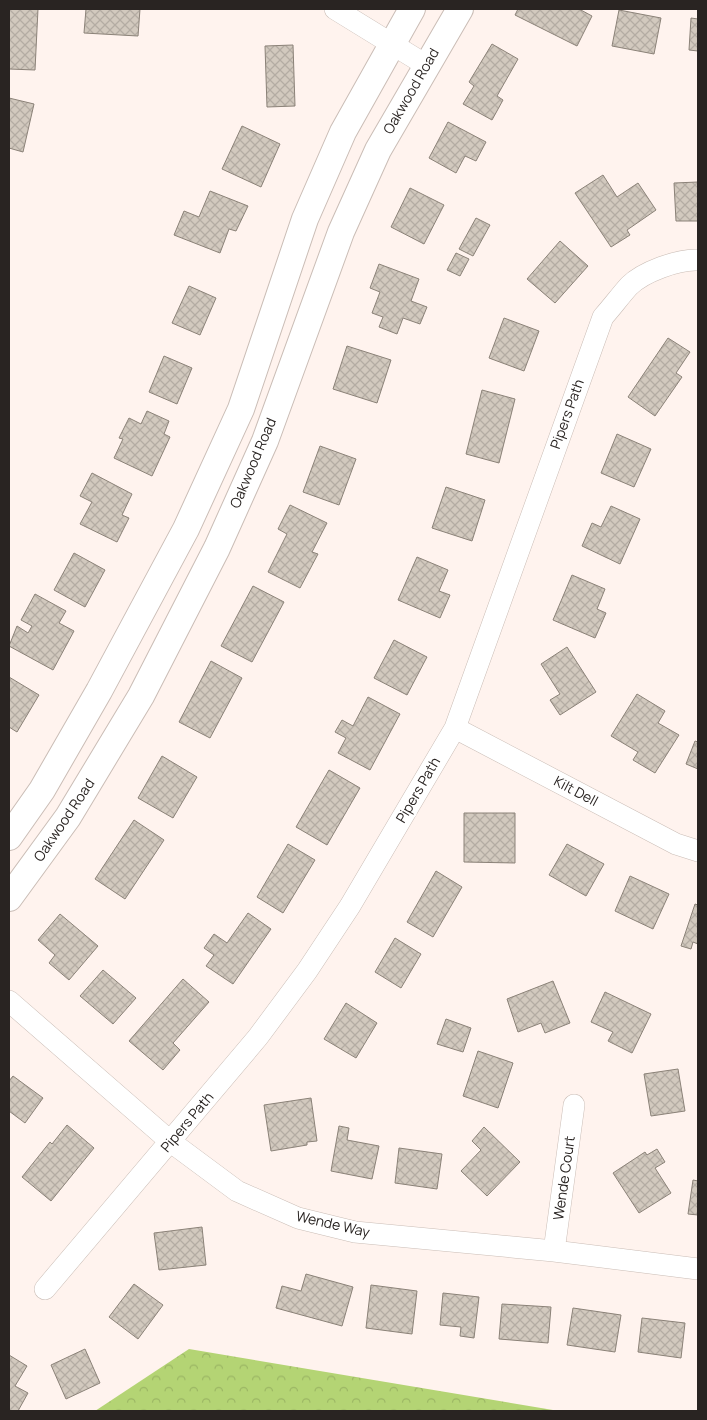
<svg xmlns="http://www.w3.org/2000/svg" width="707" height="1420" font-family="Manrope,sans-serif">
<defs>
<pattern id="forest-crowns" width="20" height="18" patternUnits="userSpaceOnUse" patternTransform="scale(1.25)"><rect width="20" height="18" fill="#b4d474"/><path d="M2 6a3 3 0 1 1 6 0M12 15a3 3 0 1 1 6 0" fill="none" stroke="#9bb664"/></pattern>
<pattern id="building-cross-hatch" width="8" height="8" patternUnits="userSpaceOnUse" patternTransform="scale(1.25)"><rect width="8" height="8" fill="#d2c9be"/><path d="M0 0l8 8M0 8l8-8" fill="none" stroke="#b4aca3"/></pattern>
</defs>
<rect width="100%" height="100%" fill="#fff3ee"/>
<!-- forest -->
<path fill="url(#forest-crowns)" d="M189,1349L559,1411H95Z"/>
<!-- building -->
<path fill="url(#building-cross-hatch)" stroke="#8b8278" d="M9,9H38L35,70L9,69Z
M86,9H140L138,36L84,33Z
M518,9H579L592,16L577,46L515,15Z
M619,10L661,18L654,54L612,46Z
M691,18L698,19V51L689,50Z
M492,44L518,59L497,96L503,100L492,120L463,104L474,86L469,82Z
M293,45L295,106L267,107L265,46Z
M9,98L34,104L23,152L9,148Z
M448,122L486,142L476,161L465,156L456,173L429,158Z
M242,126L280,144L261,187L222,169Z
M603,175L617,197L638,183L656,210L627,230L630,235L611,247L575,193Z
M698,182V221H676L674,183Z
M410,188L444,205L424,244L391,227Z
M210,191L248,206L236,231L229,229L220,253L174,235L184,211L199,217Z
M476,218L490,225L473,256L459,249Z
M560,241L588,266L555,303L527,279Z
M456,253L469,259L460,276L447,270Z
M379,264L419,279L411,301L427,307L420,324L403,318L397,334L379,327L383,317L372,313L380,292L370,288Z
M189,286L216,298L200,335L172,323Z
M504,318L539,331L524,371L489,358Z
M668,338L690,352L676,373L682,377L655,416L628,397Z
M347,346L391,360L377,403L333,389Z
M164,356L192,368L177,404L149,392Z
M482,390L515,399L499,463L466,454Z
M147,411L169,421L164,434L170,437L152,476L114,458L123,439L119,438L129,418L141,424Z
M617,434L651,449L634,487L601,473Z
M320,446L356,459L339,505L303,492Z
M92,473L132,494L122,515L129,518L117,542L80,524L92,502L80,496Z
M446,487L485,500L472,541L432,528Z
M290,505L327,523L312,552L318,554L300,588L268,572L287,534L278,529Z
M611,506L640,519L620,564L582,546L592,523L601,527Z
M74,553L105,570L85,607L54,590Z
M417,557L448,570L439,591L450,595L440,618L398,600Z
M572,575L605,589L597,609L606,613L595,638L553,620Z
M253,586L284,602L252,662L221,646Z
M35,594L66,611L59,623L74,631L53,670L9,646L17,626L28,633L32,626L21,620Z
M394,640L427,657L407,695L374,678Z
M567,647L596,692L560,715L550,700L560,694L541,664Z
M211,661L242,678L210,738L179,722Z
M9,677L39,695L17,732L9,727Z
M637,694L665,711L658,723L679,735L655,773L633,760L638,752L611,736Z
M368,697L400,714L370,770L338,753L346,738L335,732L342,720L353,726Z
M695,741L698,742V769L686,764Z
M162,756L197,777L173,818L138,798Z
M329,770L360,788L327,845L296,827Z
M464,813H515V863L464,862Z
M134,820L164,840L125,899L95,879Z
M288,844L315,860L283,913L257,897Z
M567,844L604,864L586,896L549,875Z
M436,871L462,887L433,937L407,922Z
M630,876L669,894L653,929L615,911Z
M695,904L698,905V944L693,942L691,949L681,946Z
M248,913L271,929L233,984L206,966L214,955L204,948L214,934L227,943Z
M60,914L98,946L69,980L49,963L55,955L38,940Z
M395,938L421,954L401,988L375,972Z
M103,970L136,998L113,1024L80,996Z
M183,979L209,1002L173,1043L180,1050L163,1070L129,1041Z
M553,981L570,1023L545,1033L541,1023L518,1032L507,999Z
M605,992L651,1014L632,1053L608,1041L613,1032L591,1022Z
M346,1003L377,1023L356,1058L324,1039Z
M446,1019L471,1028L463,1052L437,1044Z
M478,1051L513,1063L498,1108L463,1096Z
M678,1069L685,1111L651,1116L644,1074Z
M13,1076L43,1098L25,1123L9,1111V1081Z
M311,1098L317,1141L307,1142V1145L271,1151L264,1105Z
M67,1125L94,1148L51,1201L22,1177L50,1142L52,1144Z
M339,1126L349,1128L347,1140L379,1146L372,1179L331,1171Z
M484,1127L520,1162L487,1196L461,1171L481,1150L472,1141Z
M399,1148L442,1154L437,1189L395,1183Z
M657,1149L665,1162L655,1168L671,1193L639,1213L613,1173L645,1152L647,1155Z
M693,1180L698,1181V1215L688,1214Z
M202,1227L206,1265L159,1270L154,1233Z
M306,1274L353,1287L342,1326L276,1308L282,1286L301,1291Z
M134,1284L163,1305L138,1339L109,1317Z
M371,1285L417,1291L412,1334L366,1328Z
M443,1293L479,1297L474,1338L460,1336L461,1327L440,1325Z
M502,1304L551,1307L548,1343L499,1339Z
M573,1308L621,1315L615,1352L567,1345Z
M642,1318L685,1323L681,1358L638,1352Z
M85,1349L100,1383L66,1399L51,1365Z
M9,1355L27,1366L15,1386L28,1393L18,1411H9Z"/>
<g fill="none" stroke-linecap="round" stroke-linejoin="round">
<!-- minor casing -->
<g stroke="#cabdb6" stroke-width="22">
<path id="minor" d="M335,9L426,65
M455,728L676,844L698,851
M9,1001L171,1142L237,1191L298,1218L355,1232L554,1251L698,1269
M554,1251L574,1105
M45,1289L258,1037L307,971L350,906L455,728L603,317C612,307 620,296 629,286C643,272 678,259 698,260"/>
</g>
<!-- tertiary casing -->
<g stroke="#cabdb6" stroke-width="28">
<path id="tertiary" d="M9,837L42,790L99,691L186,529L241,409L305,219L343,132L412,9
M9,898L68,817L141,696L217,548L265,441L341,232L378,150L460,9"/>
</g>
<!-- minor -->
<use href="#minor" stroke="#fff" stroke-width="21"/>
<!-- tertiary -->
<use href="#tertiary" stroke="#fff" stroke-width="26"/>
</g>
<g text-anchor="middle" stroke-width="5" stroke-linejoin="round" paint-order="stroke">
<!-- street labels -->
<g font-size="14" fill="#292422" stroke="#fff">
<text transform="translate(411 91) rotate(-60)" y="5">Oakwood Road</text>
<text transform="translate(567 414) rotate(-70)" y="5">Pipers Path</text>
<text transform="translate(253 463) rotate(-67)" y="5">Oakwood Road</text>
<text transform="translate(418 790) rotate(-60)" y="5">Pipers Path</text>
<text transform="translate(576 791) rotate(28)" y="5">Kilt Dell</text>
<text transform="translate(64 820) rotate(-56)" y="5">Oakwood Road</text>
<text transform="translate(187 1122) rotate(-50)" y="5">Pipers Path</text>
<text transform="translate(564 1178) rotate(-82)" y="5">Wende Court</text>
<text transform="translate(333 1224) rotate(13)" y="5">Wende Way</text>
</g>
</g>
<!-- border -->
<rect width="707" height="1420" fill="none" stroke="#292422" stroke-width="20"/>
</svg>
